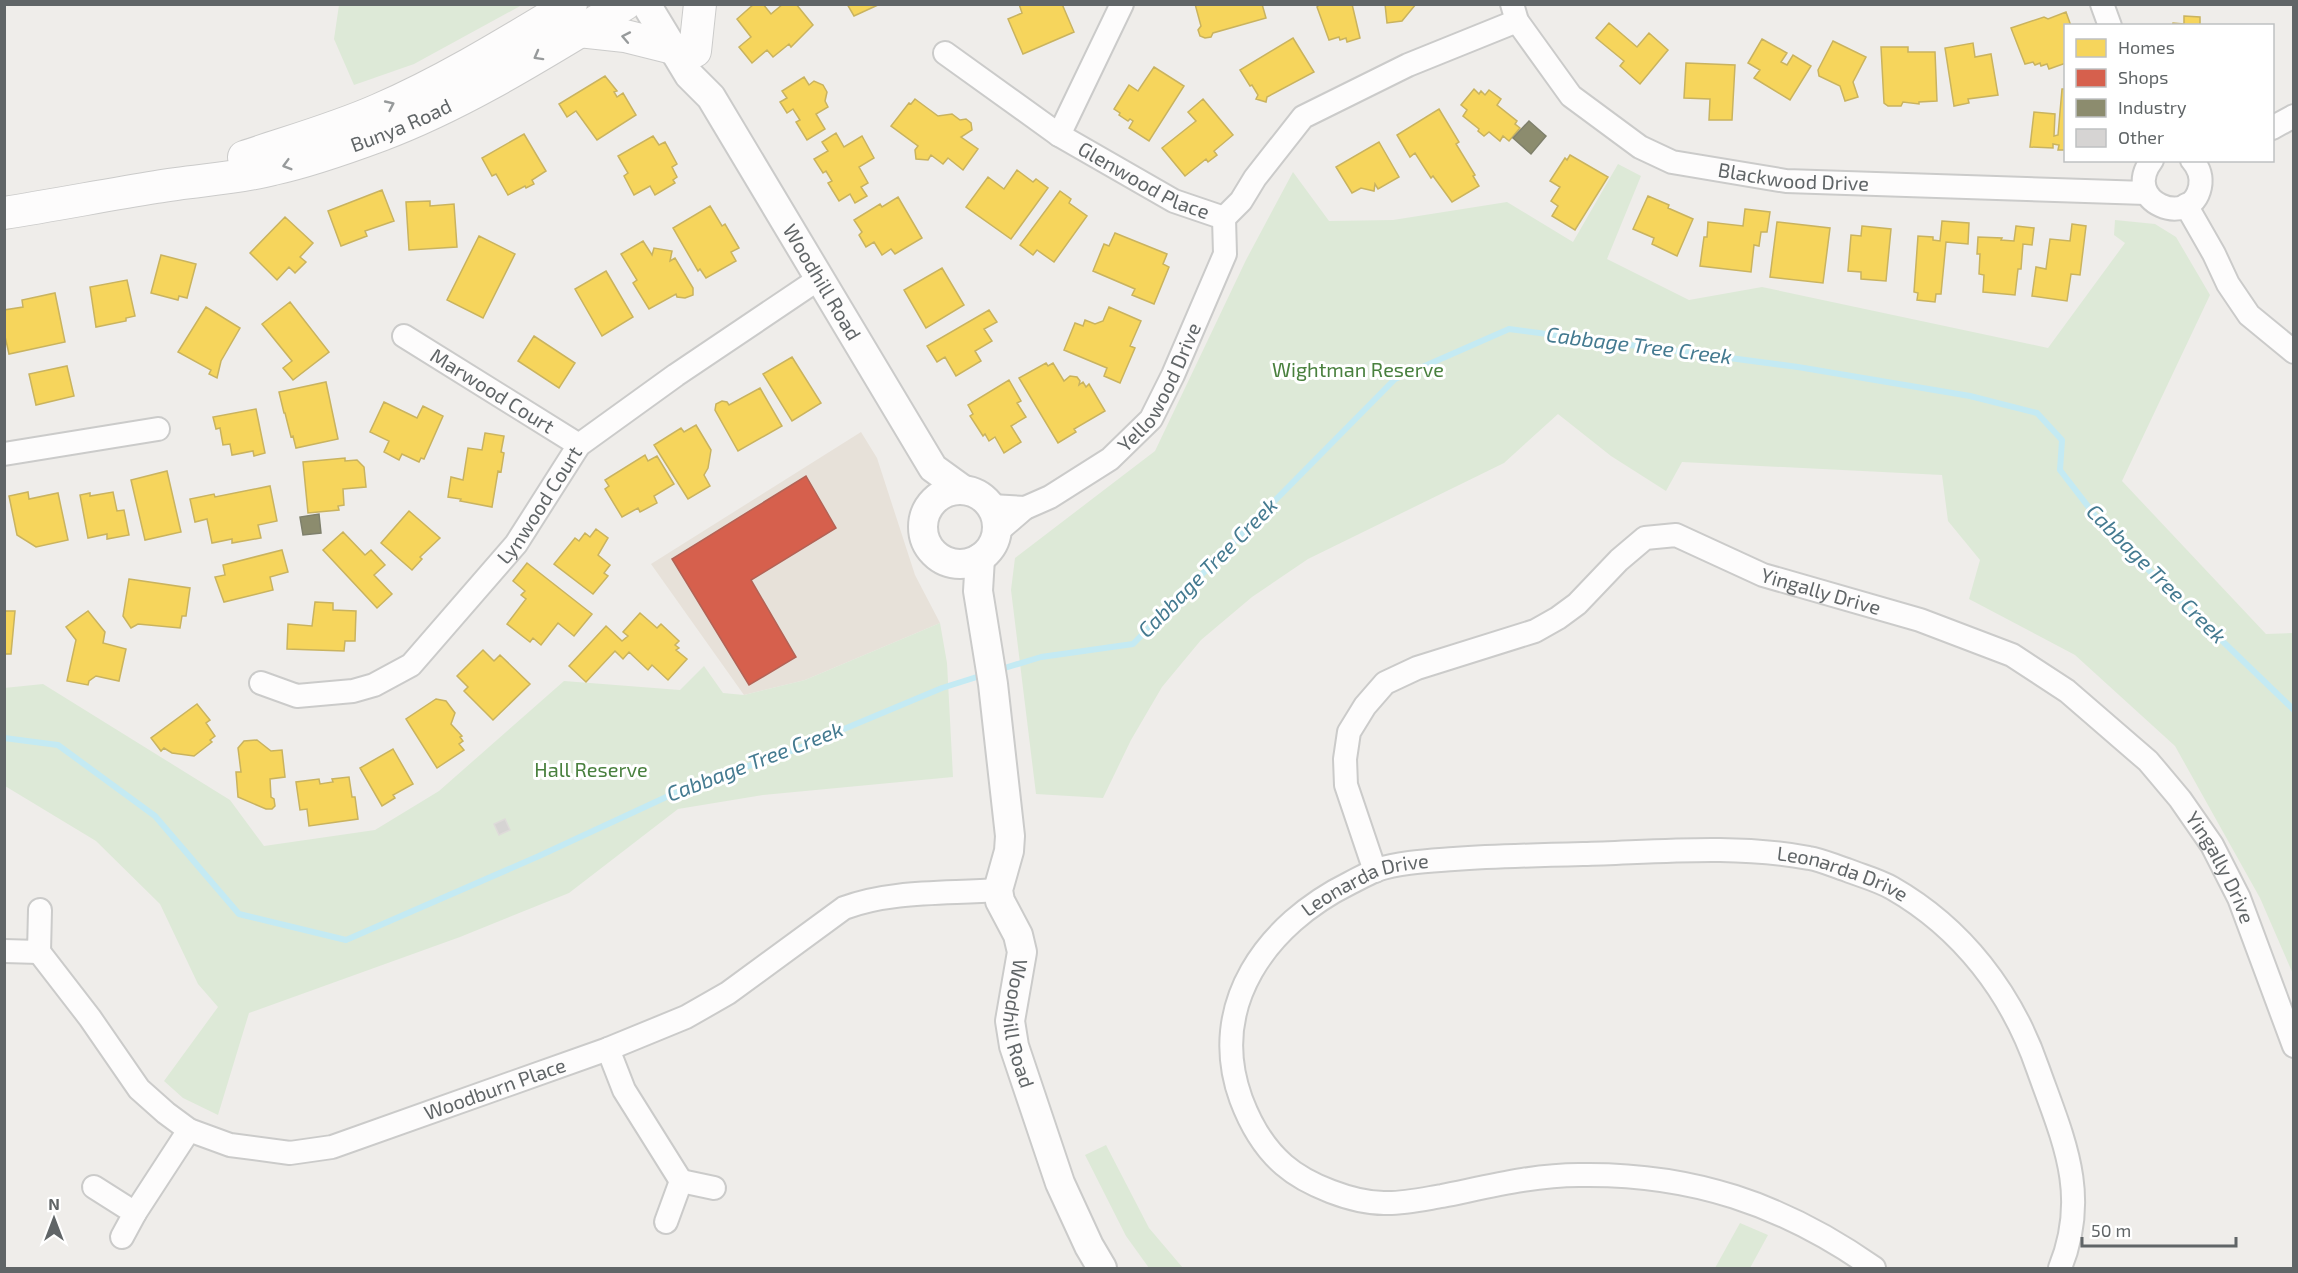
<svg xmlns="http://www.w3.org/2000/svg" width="2298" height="1273" font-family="'Exo 2',sans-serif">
<rect width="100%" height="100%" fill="#efedea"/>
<!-- commercial -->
<path fill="#e7e1d9" d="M861,432L877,458L915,575L940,623L805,680L744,695L651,564Z"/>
<!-- green -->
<path fill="#dde9d7" d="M339,5V4L522,5L414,64L354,85L334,39Z
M1618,164L1641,176L1607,259L1689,300L1762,287L2048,348L2125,243L2114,235L2115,220L2155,224L2176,237L2210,295L2122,481L2266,634L2293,633V974L2260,898L2175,746L2075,655L1969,599L1980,560L1948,521L1942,475L1682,462L1666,491L1611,456L1558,414L1504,463L1308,559L1252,597L1201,640L1162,687L1131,740L1103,798L1036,794L1011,590L1015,558L1155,451L1246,260L1293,172L1329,221L1393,220L1507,202L1573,242Z
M940,623L947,663L953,777L763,795L678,809L569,893L460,937L249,1013L218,1115L183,1098L164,1081L218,1007L198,984L160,904L96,841L5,786L4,688L43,684L230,800L264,846L375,830L439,791L564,681L680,690L704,666L723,693L744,695L805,680Z
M1106,1145L1149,1228L1183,1268H1149L1126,1236L1085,1155Z
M1740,1223L1768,1235L1750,1268H1715Z"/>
<!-- homes -->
<path fill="#f6d55c" stroke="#c9b35f" stroke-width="1.5" d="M754,4H763L771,14L783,4H796L813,25L791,47L789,44L773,57L767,50L752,63L739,47L751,37L737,19Z
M847,4H878V5L854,16Z
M1019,4H1062L1074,32L1023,54L1008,19L1022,13Z
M1195,4H1262L1266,18L1213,33L1211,37L1205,38L1200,36L1198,30L1201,26Z
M1320,4H1352L1360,38L1347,42L1346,38L1340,40L1339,37L1329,40L1317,7Z
M1385,4H1416L1402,21L1387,23Z
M2066,12L2071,26H2066V63L2049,69L2047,64L2041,66L2040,63L2035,65L2033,62L2025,64L2011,28L2044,17L2048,19Z
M2184,16L2200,17V25L2224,26H2172L2173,23L2184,24Z
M1609,23L1637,47L1649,33L1668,50L1640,84L1620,66L1624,61L1596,38Z
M1293,38L1314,72L1267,97L1266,102L1256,99L1258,95L1252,85L1250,86L1240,70Z
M1762,39L1787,53L1781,62L1787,65L1793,55L1811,66L1790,100L1754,78L1760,70L1748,63Z
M1833,41L1866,57L1853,82L1858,97L1845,101L1840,86L1819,76L1818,70Z
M1973,43L1975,57L1991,54L1998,95L1968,99L1969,103L1954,106L1945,48Z
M1881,47H1908V52H1935L1937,101L1919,102V104L1903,102L1901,106H1888L1884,103Z
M1686,63L1735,65L1732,120H1709L1710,99L1684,98Z
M1154,67L1184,86L1149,141L1129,128L1133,121L1130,119L1128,121L1119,115L1120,113L1114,109L1129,85L1138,91Z
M605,76L617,91L614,92L617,97L623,93L636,115L597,140L576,111L567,117L559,104Z
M804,77L809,85L814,81L823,85L827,92L825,101L828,107L816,114L825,129L807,140L796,122L800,120L793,109L787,113L780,102L787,98L782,91Z
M1474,89L1479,94L1481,91L1485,95L1489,90L1501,99L1497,105L1517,121L1515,124L1520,128L1509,141L1503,136L1500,141L1489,132L1484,136L1478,131L1479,129L1463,116L1467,110L1461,105Z
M2062,89H2066V150H2058L2059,145L2053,144V148L2030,147L2034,112L2055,114L2054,136L2058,135Z
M915,99L938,116L952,114L960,120L966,119L971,123L972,130L961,137L978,149L963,170L948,158L943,164L931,155L928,160L916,159L915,150L918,146L891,126L909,103L911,104Z
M1203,99L1233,135L1214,151L1217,155L1208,162L1206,159L1185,176L1162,148L1196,121L1188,112Z
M1439,109L1459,142L1456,144L1475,175L1473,176L1479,186L1452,202L1433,176L1431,178L1415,153L1410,157L1397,135Z
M836,133L844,147L862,136L874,158L859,167L868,183L861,187L867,196L855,203L850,194L839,201L828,183L832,181L826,171L823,173L814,159L828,151L822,142Z
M524,134L546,171L532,180L534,184L526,188L525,186L508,195L496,174L492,176L482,158Z
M653,136L659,145L665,142L677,164L672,167L677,177L673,180L675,183L655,195L650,186L634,195L624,176L628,173L618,156Z
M1379,142L1399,177L1378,189L1375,184L1374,191L1361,188L1352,193L1336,167Z
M1570,155L1608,177L1575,230L1552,216L1558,206L1551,201L1560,187L1550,181L1565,158L1567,160Z
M1017,170L1033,182L1036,179L1048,188L1011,239L966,207L988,177L1004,189Z
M382,190L394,221L365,231L367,236L341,246L328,211Z
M1060,191L1071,199L1069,203L1087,216L1054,262L1037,250L1033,255L1020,245Z
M1648,196L1669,205L1668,208L1693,219L1677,256L1652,244L1654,238L1633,229Z
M898,197L922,238L895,254L891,249L882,255L874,242L866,247L859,235L862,232L854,220L880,204L882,207Z
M430,201V206L454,204L457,247L409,250L406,202Z
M710,206L722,226L725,224L739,248L731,252L736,261L706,278L700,269L698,271L673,228Z
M1745,209L1770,212L1767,232H1761L1759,246L1754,245L1751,272L1700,266L1704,237H1707L1708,222L1743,226Z
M285,217L313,243L300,257L306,262L295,273L289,267L277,280L250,253Z
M1942,221L1969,223L1968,244L1946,242L1941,294H1936L1935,302L1917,300L1918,293L1914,292L1918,236L1933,237V240L1940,241Z
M1777,222L1830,228L1823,283L1770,277Z
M2072,224L2086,226L2080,275L2071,274L2067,301L2032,296L2036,267L2046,269L2050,239L2070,241Z
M1862,226L1891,229L1886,281L1861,279V272L1848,271L1851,235L1861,236Z
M2016,226L2034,228L2032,245L2023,244L2021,269H2018L2015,295L1983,292L1984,275L1979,274L1980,254H1977L1978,237L2002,238L2001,240L2014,241Z
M1115,233L1167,254L1163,264L1169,267L1154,304L1132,295L1135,289L1093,271L1104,244L1109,246Z
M479,236L515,254L483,318L447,300Z
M643,241L652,255L654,248L672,251L670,261L675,258L693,288V295L685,298L677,297L676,294L649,309L633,283L637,280L621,254Z
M161,255L196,264L187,298L179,296L178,300L151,293Z
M942,268L964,305L926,328L904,290Z
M606,271L633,317L602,336L575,289Z
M127,280L135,316L126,318V321L96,327L90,287Z
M55,293L65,342L9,354L4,332V310L23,307L22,300Z
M290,302L329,352L293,380L283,368L292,361L262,324Z
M206,307L240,328L221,361L217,378L209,374L211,370L178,352Z
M1109,307L1141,321L1130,346L1135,348L1120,383L1104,376L1107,368L1064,350L1075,323L1083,326L1085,320L1095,324L1103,321Z
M989,310L997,322L984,329L992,341L975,351L981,361L956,376L945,357L937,362L927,346Z
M534,336L575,363L559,388L518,361Z
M792,357L821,403L792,421L763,374Z
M1046,363L1048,366L1053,363L1064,381L1070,376L1077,377L1080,381L1079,385L1083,382L1086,387L1089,384L1105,411L1074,429L1076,432L1058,443L1019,378Z
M67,366L74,396L36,405L29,374Z
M1009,380L1021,401L1017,403L1026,417L1011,426L1021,442L1004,453L995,437L989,441L985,434L983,436L970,416L973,414L968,405Z
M326,382L338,439L296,448L293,436L291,437L285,413H284L279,392Z
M760,388L782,426L738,451L715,410L716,404L722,401L727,402L729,405Z
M384,402L417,418L423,406L443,416L424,459L421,458L419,462L402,454L399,460L384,452L389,441L370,432Z
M256,409L265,453L254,456L253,451L232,455L230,444L223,445L220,428L216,429L213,417Z
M696,425L711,450L708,468L704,475L710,486L688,499L654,445L681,428L684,432Z
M485,433L504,436L501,452L504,453L501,472L498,471L492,507L460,501L461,499L448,497L451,477L463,480L468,448L482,450Z
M645,455L648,461L657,456L674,484L654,496L657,503L640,512L638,508L622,517L605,489L609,486L605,480Z
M345,458V461L357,460L364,467L366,487L343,489L344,505L338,506L339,510L308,513L303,462Z
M167,471L181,532L145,540L131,480Z
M270,486L277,521L258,525L261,538L232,543V539L212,543L207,519L195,522L190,499L214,494L215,497Z
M28,492L29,499L58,493L68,540L36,547L17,535L9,496Z
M113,492L117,511L124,510L129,535L107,539V534L88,538L80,495L90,493V496Z
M409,511L440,538L420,557L422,559L412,570L381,543Z
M596,529L608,538L598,555L610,565L604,573L608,576L593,594L554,564L575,538L579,541L585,533L590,537Z
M343,532L365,555L371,550L385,565L374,575L392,594L377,608L323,550Z
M282,550L288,572L270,577L273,590L224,602L215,577L225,575L223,565Z
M527,563L592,614L574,636L558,623L541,645L533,638L530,642L507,624L526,599L521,595L525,591L513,581Z
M129,579L190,588L186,616H182L180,628L138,624L131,628L123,616Z
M315,602L333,603V610L356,611L355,641H345L344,651L287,649L288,624L312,626Z
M4,611H15L11,654H4Z
M88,611L105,632L103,643L126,649L119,681L96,676L89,681L88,685L67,681L76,640L66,627Z
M640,613L657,628L661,624L679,641L675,645L679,648L676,650L687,659L668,680L652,665L648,670L629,652L623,659L615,651L586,682L569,666L606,626L622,641L628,636L623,632Z
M483,650L494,661L500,655L530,684L493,720L464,691L468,687L457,676Z
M436,699L446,701L455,713L451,724L462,736L460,737L463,741L459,744L464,750L437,768L406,719Z
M197,704L210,720L206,723L215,736L210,740L212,742L194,756L172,753L164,748L161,751L151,738Z
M257,740L271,751L282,750L285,777L270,779L271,797L274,799L275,806L272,809H266L238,797L236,772H241L238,748L244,741Z
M393,749L413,784L393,795L395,798L382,806L360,768Z
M349,777L352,797H355L358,819L309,826L307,809L300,810L296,782L319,779L320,784L333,782L332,779Z"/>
<!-- shops -->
<path fill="#d6604d" stroke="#b36255" stroke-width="1.5" d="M806,476L836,528L751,580L796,657L749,685L672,559Z"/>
<!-- industry -->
<path fill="#8c8c6e" stroke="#7f806c" stroke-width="1.5" d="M1529,121L1546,136L1531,154L1513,138Z
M319,514L321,533L303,535L300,517Z"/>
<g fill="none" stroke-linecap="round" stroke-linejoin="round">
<!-- stream -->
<path stroke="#c4eaf3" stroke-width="6" d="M998,670L1041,657L1133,644L1395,379L1509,329L1798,367L1970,396L2037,413L2062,440L2060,470L2104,527L2294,710
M4,738L58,745L155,816L239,914L346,940L539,856L690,786L789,752L942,688L983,675"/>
</g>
<!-- building -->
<path fill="#d6d4d3" stroke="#dedbd9" stroke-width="1.5" d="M505,819L510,830L499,835L494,824Z"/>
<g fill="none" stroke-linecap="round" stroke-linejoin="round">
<!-- minor casing -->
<g stroke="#cbcbca" stroke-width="26">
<g id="minor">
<path id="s1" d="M1512,4L1517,21L1571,96L1640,147L1672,162L1786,181L2146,193"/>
<path d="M2102,4L2110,26"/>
<path id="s2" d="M945,53L1059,135L1174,201L1224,218L1241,201L1255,178L1303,117L1408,65L1517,21"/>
<path d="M2272,128L2294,116"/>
<path d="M1059,135L1122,4"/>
<path d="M2152,160C2120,202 2191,230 2200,187C2202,177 2199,168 2192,160"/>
<path d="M2186,205L2214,254L2228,284L2249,315L2294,352"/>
<path id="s3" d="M404,336L579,445"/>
<path d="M4,454L158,429"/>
<path d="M991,506L1025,508"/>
<path id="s4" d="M997,532L1025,508L1050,497L1110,459L1151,419L1173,375L1225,254L1224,218"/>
<path id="s5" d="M261,683L297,696L353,691L374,685L411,665L516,544L579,445L676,375L820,278"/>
<path id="s6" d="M1375,871L1346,785L1345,759L1349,732L1365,706L1385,683L1417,668L1535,631L1558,618L1577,604L1619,560L1645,538L1676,535L1763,575L1920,620L2012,655L2067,691L2148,761L2180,799L2212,845L2239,898L2294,1046"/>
<path d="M4,951L39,952L40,910"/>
<path id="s7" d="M39,952L90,1018L139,1089L166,1113L189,1130L230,1145L290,1153L332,1147L608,1049L686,1017L728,993L844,908C892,890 947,894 998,890"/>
<path d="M608,1049L624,1090L681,1181"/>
<path d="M94,1187L135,1213L122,1237"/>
<path d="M135,1213L189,1130"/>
<path d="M666,1222L681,1181L714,1188"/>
<path id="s8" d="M1874,1268C1783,1204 1691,1173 1579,1175C1533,1175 1487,1187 1442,1196C1424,1199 1402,1204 1384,1203C1353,1203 1307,1185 1284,1165C1264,1148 1250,1123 1241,1099C1207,1005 1267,924 1350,883C1358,879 1367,874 1376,870C1401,862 1428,861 1454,859C1497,856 1540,855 1583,854C1657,852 1735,844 1809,858C1822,860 1834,866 1847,870C1862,876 1878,880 1892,888C1962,928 2012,993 2038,1069C2063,1139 2090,1194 2060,1268"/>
</g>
</g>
<!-- tertiary casing -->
<g stroke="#cbcbca" stroke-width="32">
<g id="tertiary">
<path id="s9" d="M646,4L689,75L711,97L933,468L962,489"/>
<circle cx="960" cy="527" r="37"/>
<path id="s10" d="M980,558L978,591L993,684L1010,836L1009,851L998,890L1000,901L1018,935L1022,952L1010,1021L1014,1046L1060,1183L1089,1246L1102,1268"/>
</g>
</g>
<!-- secondary casing -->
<g stroke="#cbcbca" stroke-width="34">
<g id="secondary">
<path d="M579,31L625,36L673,48"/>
<path d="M695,51L700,4"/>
<path d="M244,157C288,142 335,129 378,110C445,81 508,42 571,4"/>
<path id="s11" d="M4,213C55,205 106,195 156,187C195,180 235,179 273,169C310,161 346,148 381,135C466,103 547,51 625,4"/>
</g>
</g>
<!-- minor -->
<use href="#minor" stroke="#fdfcfc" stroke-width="22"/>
<!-- tertiary -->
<use href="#tertiary" stroke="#fdfcfc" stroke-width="28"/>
<!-- secondary -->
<use href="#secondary" stroke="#fdfcfc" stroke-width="32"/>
</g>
<!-- one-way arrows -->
<defs><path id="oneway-chevron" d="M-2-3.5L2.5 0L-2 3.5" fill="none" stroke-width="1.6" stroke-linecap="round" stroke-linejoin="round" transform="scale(1.5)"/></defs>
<g stroke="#979a9b">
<use href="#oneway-chevron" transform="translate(626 37) rotate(-169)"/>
<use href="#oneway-chevron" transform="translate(538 56) rotate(151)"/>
<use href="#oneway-chevron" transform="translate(390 105) rotate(-25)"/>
<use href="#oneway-chevron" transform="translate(287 165) rotate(164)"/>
</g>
<g text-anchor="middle" stroke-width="6" stroke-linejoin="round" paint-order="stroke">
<!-- street labels -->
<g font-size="20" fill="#606567" stroke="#fff">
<text dy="7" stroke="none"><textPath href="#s11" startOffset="408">Bunya Road</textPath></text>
<text dy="7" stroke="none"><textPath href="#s1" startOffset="354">Blackwood Drive</textPath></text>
<text dy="7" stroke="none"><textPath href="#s2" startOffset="237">Glenwood Place</textPath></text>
<text dy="7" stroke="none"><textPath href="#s9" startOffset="330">Woodhill Road</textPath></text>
<text dy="7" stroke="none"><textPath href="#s4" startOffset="224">Yellowood Drive</textPath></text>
<text dy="7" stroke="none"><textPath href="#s3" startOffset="104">Marwood Court</textPath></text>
<text dy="7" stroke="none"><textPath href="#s5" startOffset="364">Lynwood Court</textPath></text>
<text dy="7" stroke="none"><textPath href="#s6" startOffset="696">Yingally Drive</textPath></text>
<text dy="7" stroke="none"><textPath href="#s6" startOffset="1200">Yingally Drive</textPath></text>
<text dy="7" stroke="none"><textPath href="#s8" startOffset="1467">Leonarda Drive</textPath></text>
<text dy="7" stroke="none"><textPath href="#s8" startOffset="981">Leonarda Drive</textPath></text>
<text dy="7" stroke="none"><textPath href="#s10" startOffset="476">Woodhill Road</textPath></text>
<text dy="7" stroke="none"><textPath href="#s7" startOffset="554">Woodburn Place</textPath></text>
</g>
<!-- park labels -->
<g font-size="20" fill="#49803e" stroke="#fff">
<text x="1358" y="377">Wightman Reserve</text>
<text x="591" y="777">Hall Reserve</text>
</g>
<!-- water labels -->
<g font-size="21" font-style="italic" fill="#447a90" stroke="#fff">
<text transform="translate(1639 346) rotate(7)" y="7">Cabbage Tree Creek</text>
<text transform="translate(1208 568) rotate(-45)" y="7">Cabbage Tree Creek</text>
<text transform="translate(2156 574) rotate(45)" y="7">Cabbage Tree Creek</text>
<text transform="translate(755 762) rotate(-21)" y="7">Cabbage Tree Creek</text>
</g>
</g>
<!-- border -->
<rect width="2298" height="1273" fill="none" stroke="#606567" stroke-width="12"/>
<!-- legend -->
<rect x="2064" y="24" width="210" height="138" fill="#ffffff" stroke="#bfc1c2" stroke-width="1.5"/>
<rect x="2076" y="39" width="30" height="18" fill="#f6d55c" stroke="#bfc1c2" stroke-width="1.5"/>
<text x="2118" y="54" font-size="18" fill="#606567">Homes</text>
<rect x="2076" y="69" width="30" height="18" fill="#d6604d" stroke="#bfc1c2" stroke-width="1.5"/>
<text x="2118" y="84" font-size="18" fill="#606567">Shops</text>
<rect x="2076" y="99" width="30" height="18" fill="#8c8c6e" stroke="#bfc1c2" stroke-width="1.5"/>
<text x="2118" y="114" font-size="18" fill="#606567">Industry</text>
<rect x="2076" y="129" width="30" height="18" fill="#d6d4d3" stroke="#bfc1c2" stroke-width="1.5"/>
<text x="2118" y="144" font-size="18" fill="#606567">Other</text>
<!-- north arrow -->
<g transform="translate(54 1219)" stroke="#ffffff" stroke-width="4.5" paint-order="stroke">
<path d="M0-4.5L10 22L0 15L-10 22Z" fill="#606567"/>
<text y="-9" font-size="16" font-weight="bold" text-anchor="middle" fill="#606567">N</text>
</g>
<!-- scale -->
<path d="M2082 1237v9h154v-9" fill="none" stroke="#606567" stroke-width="3"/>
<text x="2091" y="1237" font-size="18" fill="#606567" stroke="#ffffff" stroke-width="4.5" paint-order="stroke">50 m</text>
</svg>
